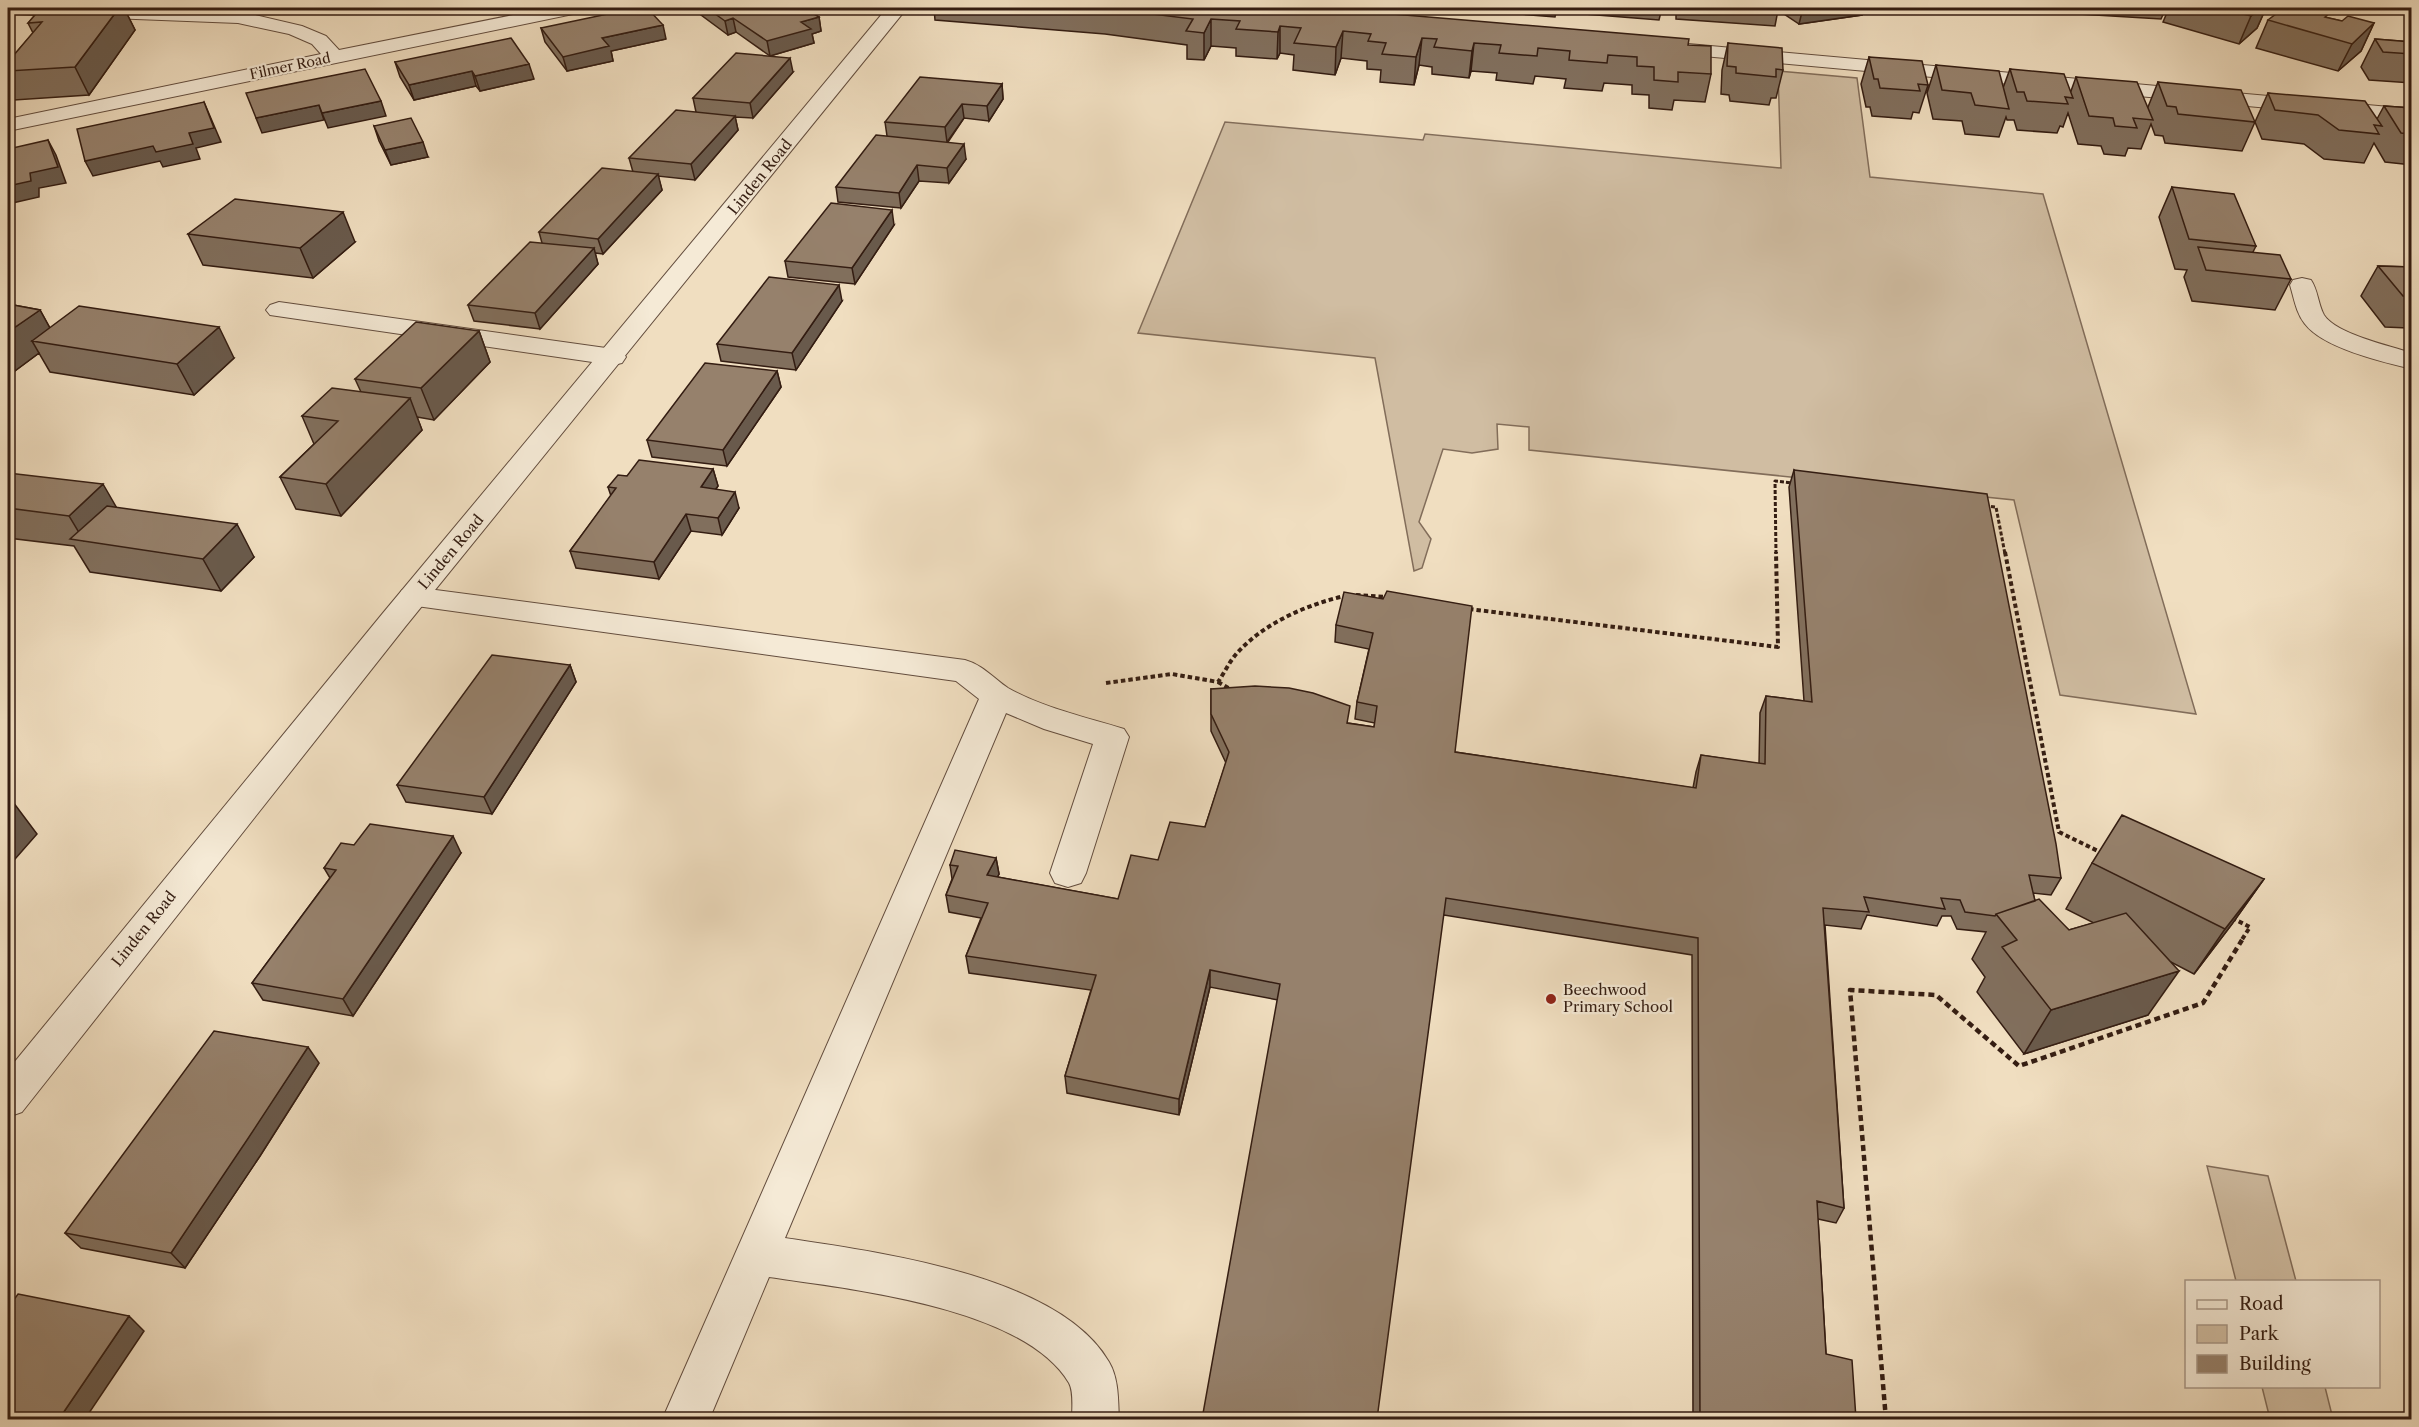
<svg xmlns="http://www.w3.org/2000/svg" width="2419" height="1427" font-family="'Libre Caslon Text',serif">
<rect width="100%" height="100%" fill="#f0dec0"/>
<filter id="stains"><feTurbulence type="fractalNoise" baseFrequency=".00333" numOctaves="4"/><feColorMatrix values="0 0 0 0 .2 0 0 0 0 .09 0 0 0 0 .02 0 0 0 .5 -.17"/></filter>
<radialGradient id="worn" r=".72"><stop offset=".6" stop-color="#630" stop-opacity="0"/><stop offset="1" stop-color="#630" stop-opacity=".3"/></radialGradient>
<!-- green -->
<path fill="#d0bda2" stroke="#826d5a" stroke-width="1.5" d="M1778,71L1857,78L1870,177L2043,194L2196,714L2060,695L2014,500L1529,450V427L1497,424L1498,449L1472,453L1443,449L1419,522L1431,539L1422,568L1414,571L1375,358L1138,333L1225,122L1423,140L1425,134L1781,168Z
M2207,1166L2268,1176L2296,1281H2236Z
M2262,1387H2325L2333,1419H2270Z"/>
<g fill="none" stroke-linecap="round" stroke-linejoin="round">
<!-- service casing -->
<g stroke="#634d3e" stroke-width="2">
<path id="service" d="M2302,278L2311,280C2318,290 2318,304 2324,315C2336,334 2390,346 2412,353V369C2383,362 2323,348 2305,324C2296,313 2294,298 2290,285L2293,280Z
M279,302L613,349L622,351L626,357L622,363L613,365L270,315L266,310L270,305Z
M413,587L965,660C983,665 993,678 1008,688C1043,708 1086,717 1124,729L1129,737L1086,873L1081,883L1068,887L1055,883L1050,873L1093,744L1044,729L1006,713L785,1238C877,1252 1059,1275 1109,1362C1119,1379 1118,1400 1119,1420H1072C1072,1409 1074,1392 1069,1383C1024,1307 850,1289 769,1277L709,1420H662L979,699L956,681L402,604L398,597L402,590Z"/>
</g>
<!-- minor casing -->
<g stroke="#634d3e" stroke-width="2">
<path id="minor" d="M8,8H142L238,11L302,26L326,36L339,50L548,8H583L573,14L8,131V119L321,54L312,44L289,34L238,23L8,14Z
M887,8H907L405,627L22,1112L8,1117V1070L383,613Z
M1666,42L2412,109V121L1659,52L1656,48L1659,44Z"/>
</g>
<!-- path-far2 -->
<path stroke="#341d12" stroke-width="3" stroke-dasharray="4 2" stroke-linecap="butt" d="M1985,506L1996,507L2005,554
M1776,554L1775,481L1793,483"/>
<!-- path-far1 -->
<path stroke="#341d12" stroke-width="4" stroke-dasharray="4.5 3" stroke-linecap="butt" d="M2005,552L2059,832L2102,853
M1356,595L1387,597
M1469,609L1778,647L1776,552
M1218,682L1230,689
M1106,683L1172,674L1218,682C1225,672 1230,660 1239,651C1265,623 1308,604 1345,596
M2232,918L2250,927L2241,941"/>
<!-- path -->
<path stroke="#341d12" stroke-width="4.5" stroke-dasharray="6 4" stroke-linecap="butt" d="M1886,1420L1850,990L1936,995L2019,1066L2203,1003L2242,940"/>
<!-- service -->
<use href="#service" fill="#f5ead6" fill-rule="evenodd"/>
<!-- minor -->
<use href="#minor" fill="#f5ead6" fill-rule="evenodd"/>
</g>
<!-- wall -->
<path fill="#816f5d" stroke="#341d12" stroke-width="1.5" d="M41,8H124L135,30L89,95L14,100L8,87V62L33,33L28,23Z
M696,8H804L819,17L821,31L812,34L814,43L770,56L736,32L728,35L697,12Z
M934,8H1322L1688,45L1711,74L1705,102L1674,100L1672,110L1649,108V95L1632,94V85L1604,83L1602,91L1564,88L1566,79L1535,76L1533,84L1496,80L1497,73L1471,71L1469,78L1432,74V67L1419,65L1414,85L1380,82L1381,70L1367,69V61L1341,58L1335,75L1293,70L1294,55L1280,53L1277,59L1236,56V48L1211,46L1204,60L1187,59V45L1105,34L935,20Z
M1413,8H1461L1460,12Z
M1482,8H1557L1555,17L1482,11Z
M1586,8H1662L1659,20L1585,14Z
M1676,8H1864L1862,15L1799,24L1778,10L1775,26L1676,19Z
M1867,8H1907L1875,12Z
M2015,8H2044L2043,9Z
M2059,8H2166L2161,19L2062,13Z
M2169,8H2266L2257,28L2239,44L2163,22Z
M2328,18L2342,21L2374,23L2361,51L2338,71L2256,48L2268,20Z
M541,28L666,39L611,51L613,61L567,71L545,42Z
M2375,39L2412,42V83L2369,80L2361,67Z
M1728,43L1783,70L1776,98H1771L1769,105L1730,101L1729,95L1721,94L1722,70Z
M1869,57L1928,85L1919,113L1913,112L1911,119L1872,116L1870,107H1866L1861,84Z
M395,62L534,79L480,91L476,86L414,100L400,77Z
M1936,65L2003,88L2010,69L2071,91L2076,77L2148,107L2158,82L2255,122L2242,151L2165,143L2163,136L2155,135L2151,124L2141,149L2128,148L2125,156L2104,154L2101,146L2078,144L2068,113L2063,127L2060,126L2057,133L2017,130L2014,120H2007L2006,117L1999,137L1965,134L1962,121L1933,119L1927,93Z
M793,72L753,118L735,117L738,130L695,180L658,176L662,190L603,254L595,253L598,264L540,329L474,321L468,305L542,243L539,232L633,172L629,158L696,112L693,98Z
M1002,84L1003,99L989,121L964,118L948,142L966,159L949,183L919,181L901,208L838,202L836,187L887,136L885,122Z
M2268,93L2377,119L2384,106L2412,108V165L2385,162L2374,143L2364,163L2324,159L2304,144L2262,139L2255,122Z
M374,126L428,157L391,165L379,141Z
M2172,187L2256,246L2253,252L2291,279L2275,310L2192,301L2184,277L2187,270L2175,269L2159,217Z
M894,225L855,284L788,277L785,261Z
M188,234L355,242L313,278L203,265Z
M2378,266L2412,267V332L2408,328L2385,327L2361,296Z
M842,301L796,370L721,361L717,344Z
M8,304L40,310L50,328L234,358L194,395L50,372L39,353L8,376Z
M479,331L490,362L434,420L417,417L422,430L341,516L296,509L280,477L314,444L302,416L361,392L355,379Z
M777,371L781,387L727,466L652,457L647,440Z
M713,469L718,486L716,489L739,508L722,535L691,531L659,579L576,568L570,551L611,496L608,487L627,476Z
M1794,470L2061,878L2051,895L2033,893L2035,901L2069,930L2094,923L2066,909L2092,863L2264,879L2232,924L2194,974L2171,962L2148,1015L2024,1054L1977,992L1985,977L1972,959L1986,932L1957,929L1951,916H1942L1937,926L1867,915L1861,929L1825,925L1844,1208L1836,1223L1818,1219L1826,1354L1856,1419H1693L1692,955L1444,915L1278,1000L1210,987L1179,1115L1067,1093L1065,1076L1091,990L969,973L966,956L981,918L949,912L946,895L952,879L950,865L996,858L999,874L997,877L1118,899L1158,860L1205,827L1226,763L1211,731V689L1348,723L1374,727L1375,723L1355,719L1357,702L1369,649L1335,642L1336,625L1383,599L1455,752L1693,788L1696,772L1701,755L1759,764L1760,713L1766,696L1804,701L1789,487Z
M8,473L116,508L254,557L221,591L90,572L74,546L8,538Z
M570,665L576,682L492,814L406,802L397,785Z
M354,845L461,853L353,1016L263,1000L252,983L330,878L324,868Z
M319,1063L260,1156L185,1268L81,1248L65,1233Z"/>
<!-- shaded-wall -->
<path fill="#695a4c" stroke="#341d12" stroke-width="1.5" d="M119,8H124L135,30L89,95L75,67Z
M1803,8H1864L1862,15L1799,24Z
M1876,8H1907L1875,12Z
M2261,8H2266L2257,28L2239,44L2251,16Z
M819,17L821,31L812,34L814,43L770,56L767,41L801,22Z
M733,18L736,32L728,35L725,21Z
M1211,19V46L1204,60V33Z
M2374,23L2361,51L2338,71L2352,44Z
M663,25L666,39L611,51L613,61L567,71L563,57L602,38Z
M1280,26V53L1277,59L1278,32Z
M1343,31L1341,58L1335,75L1336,47Z
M1422,38L1419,65L1414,85L1416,57Z
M1474,43L1471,71L1469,78L1472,51Z
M790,58L793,72L753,118L750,103Z
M529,64L534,79L480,91L475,76Z
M472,71L476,86L414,100L409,85Z
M1002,84L1003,99L989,121L987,106Z
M381,101L386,116L328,128L322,113Z
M204,102L221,142L196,148L200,159L163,167L160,161L93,176L85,161L189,133Z
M962,104L964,118L947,142L945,127Z
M319,105L324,120L262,133L256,118Z
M735,116L738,130L695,180L691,164Z
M48,140L56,155L66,183L39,188V197L8,204V186L30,173Z
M423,142L428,157L391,165L385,150Z
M964,144L966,159L949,183L947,168Z
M917,165L919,181L901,208L899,193Z
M658,174L662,190L603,254L598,239Z
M892,210L894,225L855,284L852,268Z
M343,212L355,242L313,278L300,248Z
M594,248L598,264L540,329L535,313Z
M839,285L842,301L796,370L792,353Z
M40,310L57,341H32L39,353L8,376V332Z
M219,327L234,358L194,395L177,364Z
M479,331L490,362L434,420L421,388Z
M777,371L781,387L727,466L723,450Z
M410,398L422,430L341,516L326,484Z
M713,469L718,486L705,504L701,487Z
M103,484L122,517L84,541L69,516Z
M735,492L739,508L722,535L718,518Z
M686,514L691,531L659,579L654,562Z
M237,524L254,557L221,591L203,559Z
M570,665L576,682L492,814L484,797Z
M13,802L37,834L8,867V807Z
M453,836L461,853L353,1016L343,999Z
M996,858L999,874L989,892L987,875Z
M2264,879L2232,924L2194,974L2225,929Z
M1210,970V987L1179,1115V1099Z
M2179,971L2148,1015L2024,1054L2051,1010Z
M308,1047L319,1063L260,1156L185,1268L171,1253Z
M129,1316L144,1331L85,1419H59Z"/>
<!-- building -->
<path fill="#96816c" stroke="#341d12" stroke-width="1.5" d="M41,8H119L75,67L8,71V62L42,22L28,23Z
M636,8H647L663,25L602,38L609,46L563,57L541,28Z
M707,8H804L819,17L801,22L811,29L767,41L733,18L725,21Z
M1104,8H1322L1689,39L1688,45L1711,46V74L1678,72V82L1654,80V67L1637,66V57L1608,55L1607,63L1569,60L1570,51L1538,48L1537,56L1499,53L1501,45L1474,43L1472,51L1434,47L1437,39L1422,38L1416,57L1382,54L1386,43L1368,41L1371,34L1343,31L1336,47L1294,43L1301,28L1280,26L1278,32L1236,29L1240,21L1211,19L1204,33L1186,31L1193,19Z
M2218,8H2261L2251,16Z
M2284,8H2295L2302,10L2305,8H2316L2331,12L2325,17L2342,21L2348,16L2374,23L2352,44L2268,20Z
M511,38L529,64L475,76L472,71L409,85L395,62Z
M2375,39L2412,42V54L2383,52Z
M1728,43L1782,48L1783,70L1776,69V77L1736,73V67L1727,66Z
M736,53L790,58L750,103L693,98Z
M1869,57L1922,61L1928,85L1918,84L1920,91L1880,88L1878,79H1874Z
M1936,65L1999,71L2009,109L1975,105L1971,93L1942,90Z
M365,69L381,101L322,113L319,105L256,118L246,93Z
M2010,69L2064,74L2073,98L2065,97L2068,104L2027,101L2024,92H2017Z
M920,77L1002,84L987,106L962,104L945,127L885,122Z
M2076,77L2137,82L2153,120L2133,118L2137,128L2115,126L2113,118L2089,116Z
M2158,82L2241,90L2255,122L2178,114L2176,107L2167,106Z
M2268,93L2365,101L2382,126L2374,125L2379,134L2339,130L2318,115L2275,110Z
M204,102L214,128L189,133L193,144L156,152L153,146L85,161L77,129Z
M2384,106L2412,108V134L2401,133Z
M676,110L735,116L691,164L629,158Z
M411,118L423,142L385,150L374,126Z
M876,135L964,144L947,168L917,165L899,193L836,187Z
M48,140L58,167L30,173L31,181L8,186V149Z
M602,168L658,174L598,239L539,232Z
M2172,187L2234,194L2256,246L2189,239Z
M235,199L343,212L300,248L188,234Z
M831,203L892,210L852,268L785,261Z
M530,242L594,248L535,313L468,305Z
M2198,247L2280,255L2291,279L2206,270Z
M2378,266L2412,267V297L2403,296Z
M769,277L839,285L792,353L717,344Z
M8,304L40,310L8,332Z
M79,306L219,327L177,364L32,341Z
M416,322L479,331L421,388L355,379Z
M705,363L777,371L723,450L647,440Z
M332,388L410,398L326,484L280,477L338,421L302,416Z
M639,460L713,469L701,487L735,492L718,518L686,514L654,562L570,551L616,488L608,487L618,475L627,476Z
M1794,470L1987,494L2056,844L2061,878L2029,875L2035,901L1996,914L1995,916L1965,912L1960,900L1941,898L1945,909L1864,897L1869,912L1823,908L1844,1208L1817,1201L1826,1354L1852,1360L1856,1419H1700L1698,938L1446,898L1377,1419H1202L1280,984L1210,970L1179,1099L1065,1076L1096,975L966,956L988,903L946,895L958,866L950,865L955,850L996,858L987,875L1118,899L1131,855L1158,860L1170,822L1205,827L1229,752L1211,714V689L1255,686L1289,688L1313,693L1350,706L1347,723L1374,727L1377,706L1357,702L1373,633L1336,625L1344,592L1383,599L1387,591L1472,606L1455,752L1696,788L1701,755L1765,764L1766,696L1812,702Z
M8,473L103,484L69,516L8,508Z
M107,506L237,524L203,559L70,539Z
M492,655L570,665L484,797L397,785Z
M8,801L13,802L8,807Z
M2122,815L2264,879L2225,929L2092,863Z
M370,824L453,836L343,999L252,983L336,870L324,868L341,843L354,845Z
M2039,899L2069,930L2126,913L2179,971L2051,1010L2002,947L2017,940L1996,914Z
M214,1031L308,1047L247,1140L171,1253L65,1233Z
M18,1294L129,1316L59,1419H8V1308Z"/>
<!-- markers -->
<circle fill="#8f2418" stroke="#f5ead6" stroke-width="2" cx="1551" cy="999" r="6"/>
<g text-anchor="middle" stroke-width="4.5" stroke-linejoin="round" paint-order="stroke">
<!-- far-street labels -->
<g font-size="14" fill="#341d12" stroke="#f5ead6">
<text transform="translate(290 66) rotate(-12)" y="5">Filmer Road</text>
</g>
<!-- street labels -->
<g font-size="15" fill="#341d12" stroke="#f5ead6">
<text transform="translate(760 177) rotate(-51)" y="5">Linden Road</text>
<text transform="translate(451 552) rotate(-50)" y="5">Linden Road</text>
<text transform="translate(144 929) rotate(-51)" y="5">Linden Road</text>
</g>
<!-- poi labels -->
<g font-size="15" fill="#341d12" stroke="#f5ead6" text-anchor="start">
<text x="1563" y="995">Beechwood<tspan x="1563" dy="17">Primary School</tspan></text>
</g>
</g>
<!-- margin -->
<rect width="2419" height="1427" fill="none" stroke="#f0dec0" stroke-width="30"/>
<rect x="9" y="9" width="2401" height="1409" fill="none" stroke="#341d12" stroke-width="3"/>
<rect x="15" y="15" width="2389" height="1397" fill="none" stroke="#341d12" stroke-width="1.5"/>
<!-- legend -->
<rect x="2185" y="1280" width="195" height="108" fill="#f5ead6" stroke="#a89888" stroke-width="1.5"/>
<rect x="2197" y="1300" width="30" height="9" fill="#f5ead6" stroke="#a89888" stroke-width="1.5"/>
<text x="2239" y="1310" font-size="18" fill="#341d12">Road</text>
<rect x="2197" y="1325" width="30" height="18" fill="#d0bda2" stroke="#a89888" stroke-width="1.5"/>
<text x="2239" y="1340" font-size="18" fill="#341d12">Park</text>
<rect x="2197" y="1355" width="30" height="18" fill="#96816c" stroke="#a89888" stroke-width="1.5"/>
<text x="2239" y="1370" font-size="18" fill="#341d12">Building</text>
<rect width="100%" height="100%" filter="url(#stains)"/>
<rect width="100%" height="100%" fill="url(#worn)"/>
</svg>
